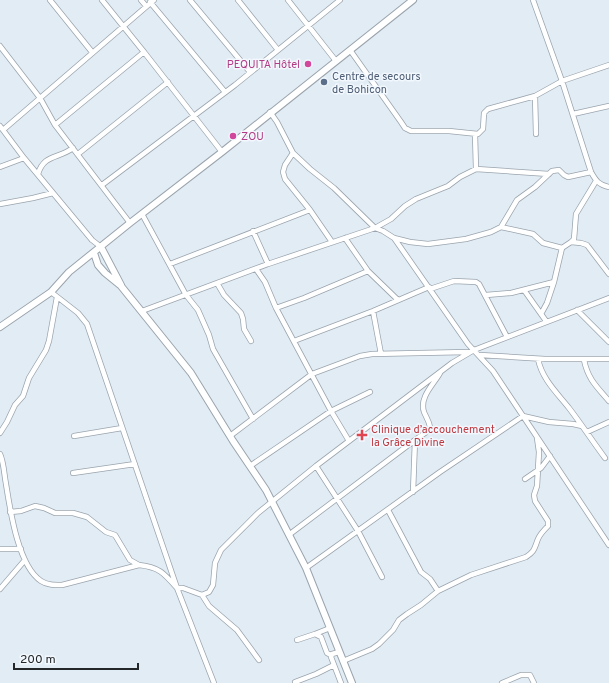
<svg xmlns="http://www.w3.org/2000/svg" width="609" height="683" font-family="Overpass,sans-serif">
<rect width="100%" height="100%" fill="#e1ecf5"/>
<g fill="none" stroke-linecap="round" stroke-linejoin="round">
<!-- street casing -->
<g stroke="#9ba4ad" stroke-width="6">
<path id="street" d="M50,0L92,52
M102,0L144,52
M141,0L146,6
M190,0L250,72
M238,0L278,50
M288,0L336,61
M533,0L562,81L609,65
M150,2L225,92
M0,46L40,98L55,125
M350,50L401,122L405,128L411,131H449L478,134L483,129L484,113L488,109L535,96L562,81L591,172C596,181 599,185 609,187
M535,96L536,134
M270,112L277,122L293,153L310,169L334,188L375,228L383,231L394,238L468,344L493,371L609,545
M573,114L609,106
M0,126L24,158L92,240L101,247
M3,130L154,0
M475,134L476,169
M293,153L285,165L283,172L285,179L310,210L332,242
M78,154L168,82
M0,167L24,158
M38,174C44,154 58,159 73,148
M102,185L235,85L340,0
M0,204L33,198L53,193
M142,214L186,295L198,310L209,335L213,349L253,419
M130,223L55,125L144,52L222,152
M501,227L533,234L543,243L562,248
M253,231L268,264
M345,238L368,271L398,300
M394,238L410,242L428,244L466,239L491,232L501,227L517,200L535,187L552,171L559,170L564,175L568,177L591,172
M571,242L581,243L587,245L609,274
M170,264L310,210
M256,269L265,282L276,308L331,411L349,441
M217,283L224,295L241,313L243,319L244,329L251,341
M430,289L454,281L476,282L479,284L507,337
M524,290L546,321
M51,292L78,313L87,324L177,588L214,683
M486,295L511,293L554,282
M276,308L304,298L368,271
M577,310L609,342
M142,311L268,264L375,228L391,219L405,206L416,199L448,186L460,177L476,169L549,174
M373,311L381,354
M541,314L547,303L554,282L562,248L571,242L574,239L576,214L596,181
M294,341L373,311L429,287
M480,355L545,359H609
M538,359C542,379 557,393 569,408C582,425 593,442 605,458
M584,360C588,379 596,386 609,401
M587,432L609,422
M0,433L7,422L15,405L23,396L29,378L46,350L49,341L57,297
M74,436L122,428
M230,436L312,374L360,356L372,354L468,352
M0,454C4,463 4,474 6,484C10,509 18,566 41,581C47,585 54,585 62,585L139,565C159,567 164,573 177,588H183L202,595L209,606L237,630L259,660
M250,466L331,411L370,392
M316,466L358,531L382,577
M73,473L135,464
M525,479L541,468L550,456
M413,492L415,440L425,433L430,427C429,421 426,417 424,412C419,397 434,384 440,373
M388,510L421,572L430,579L438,591
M10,512L21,511L35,506L44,508L55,513H73L87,517L106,532L115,535L130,560L139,565
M290,534L415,440
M0,549H21
M306,568L440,472L523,416L549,422L573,424L582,426
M0,589L25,560
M202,595L209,592L213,585L215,563L221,550L258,513L316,466L452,363L474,350L609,298
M315,634L330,628
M297,640L315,634L321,637L327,653L331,655
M339,652L332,654L331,657L341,683
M343,661L372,649L379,644L393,630L399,620L407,614L421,605L438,591L471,575L526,557C535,551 534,549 538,539C540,534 544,530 548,526V521L535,501L534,495L537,486L539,452L537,438
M295,682L316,674L334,665
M502,683L521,675H530L534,683"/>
</g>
<!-- secondary casing -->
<g stroke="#9ba4ad" stroke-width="8">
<path id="secondary" d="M101,247L121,285
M94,253L98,265L105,273L121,286L191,373L233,441L266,490L306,568L352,683
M0,327L51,292L69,272L130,223L222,152L413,0"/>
</g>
<!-- street -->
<use href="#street" stroke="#fff" stroke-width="4.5"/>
<!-- secondary -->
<use href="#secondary" stroke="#fff" stroke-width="6"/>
</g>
<!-- markers -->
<g fill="#d1479c" stroke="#f2f8fe" stroke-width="1.5">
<circle cx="308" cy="64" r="4"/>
<circle cx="233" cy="136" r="4"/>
</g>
<circle fill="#5c6f8a" stroke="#f2f8fe" stroke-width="1.5" cx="324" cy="82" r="4"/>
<path fill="#e0444e" stroke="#f2f8fe" stroke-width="1.5" d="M360 429h4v4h4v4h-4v4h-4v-4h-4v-4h4z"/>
<g text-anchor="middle" stroke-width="3" stroke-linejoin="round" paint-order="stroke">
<!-- hotel labels -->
<g font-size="11" fill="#b23c85" stroke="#f2f8fe" text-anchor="end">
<text x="300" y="68">PEQUITA Hôtel</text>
<text x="241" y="140" text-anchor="start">ZOU</text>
</g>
<!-- service labels -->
<g font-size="11" fill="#4e5e75" stroke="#f2f8fe" text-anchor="start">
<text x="332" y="80">Centre de secours<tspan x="332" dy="13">de Bohicon</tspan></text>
</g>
<!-- health labels -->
<g font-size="11" fill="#be3a42" stroke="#f2f8fe" text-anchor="start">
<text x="371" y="433">Clinique d’accouchement<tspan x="371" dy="13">la Grâce Divine</tspan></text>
</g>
</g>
<!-- scale -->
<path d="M14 663v6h124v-6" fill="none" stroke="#23272a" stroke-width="2"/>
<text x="20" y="663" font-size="12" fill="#23272a" stroke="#f2f8fe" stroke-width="3" paint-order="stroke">200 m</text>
</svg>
